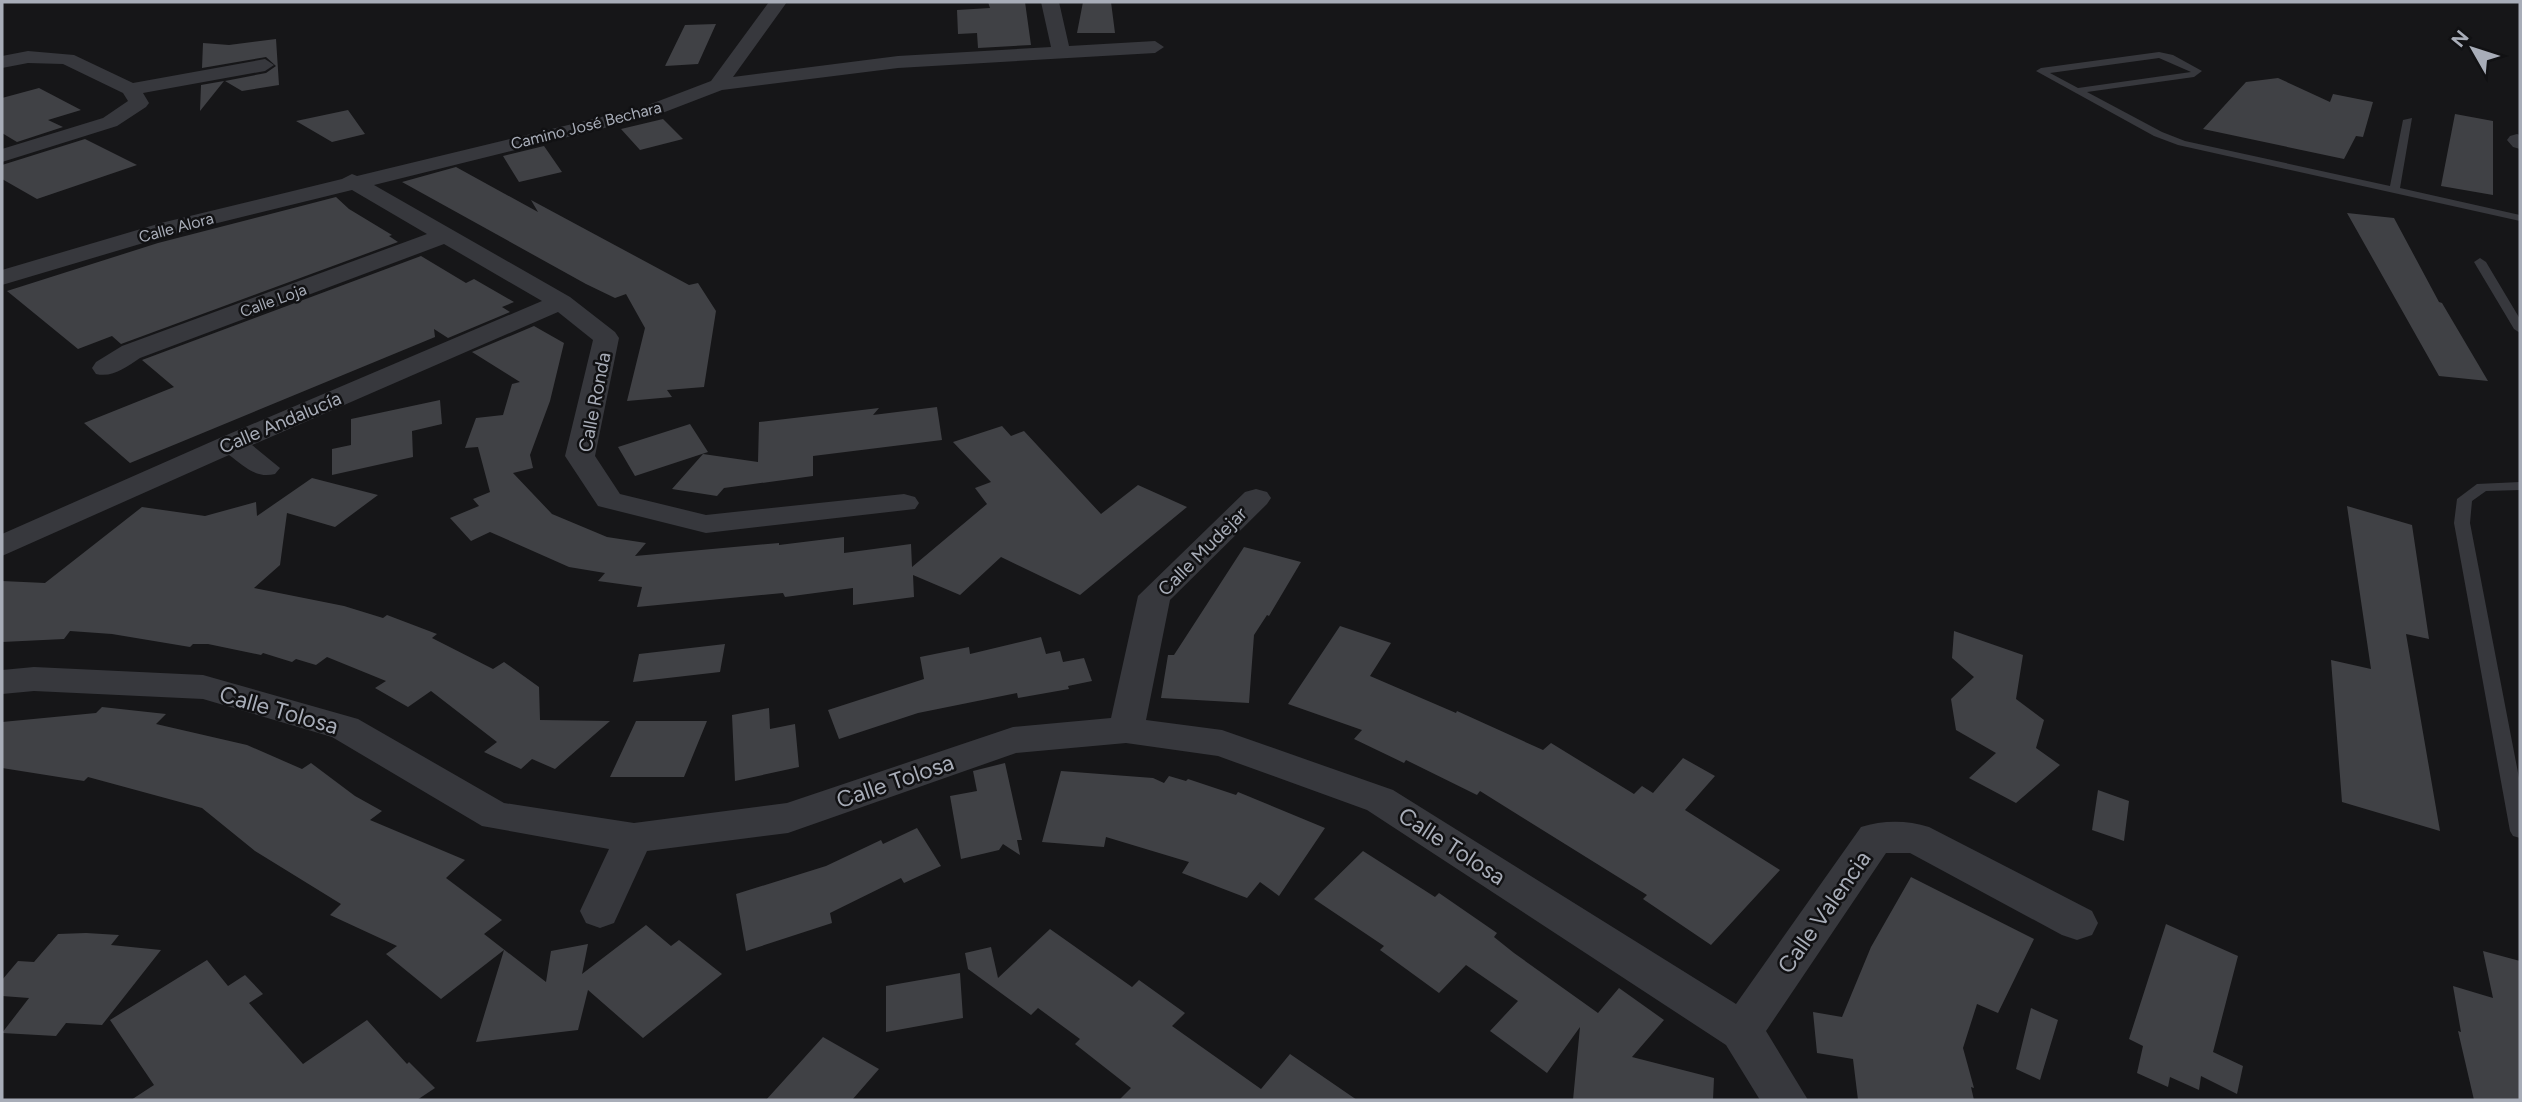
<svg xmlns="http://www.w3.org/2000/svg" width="2522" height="1102" font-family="Figtree,sans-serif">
<rect width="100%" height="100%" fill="#161618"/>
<!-- building -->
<path fill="#404145" d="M988,2H1025L1031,45L978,48L977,33L958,34L957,10L990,8Z
M1083,2H1111L1115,33H1077Z
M716,24L698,64L665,66L685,25Z
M276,39L279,85L242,91L225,81L266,73L276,66L266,57L202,68L203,43L229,45Z
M2278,78L2330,102L2333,94L2373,102L2363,137L2356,136L2344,159L2203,129L2246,82Z
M224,81L200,111L201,85Z
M39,88L81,110L48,120L63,127L17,142L2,133V98Z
M348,110L365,134L332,142L296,121Z
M2455,114L2493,121V195L2441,186Z
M663,119L683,139L640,150L621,129Z
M85,139L137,165L37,199L2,179V165Z
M544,146L562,172L519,182L503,156Z
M456,167L538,212L531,200L689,285L698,283L716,311L704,387L667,390L672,397L627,401L645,328L626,294L615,298L586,284L402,182Z
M336,197L349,209L392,235L389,236L398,242L121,344L112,336L78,349L7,291L158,243Z
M2347,213L2394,218L2439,302L2442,303L2488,381L2439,376Z
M421,256L466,283L474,279L514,302L502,307L510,312L448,338L434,329L435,337L130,463L84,423L174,387L142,360Z
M534,326L564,343L550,401L530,455L533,468L513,473L552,514L607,537L646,543L635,556L779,543V545L844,537V553L911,544L912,567L987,504L975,488L991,482L953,442L1002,426L1011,436L1024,431L1101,514L1138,485L1187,507L1080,595L1001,557L960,595L913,575L914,597L853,605V588L785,597L783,593L637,607L642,587L598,581L605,573L569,567L490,532L471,541L450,518L479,506L473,499L490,492L478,447L465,448L476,418L503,415L512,384L520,382L472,352Z
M440,400L442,424L412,431L413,457L332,475V449L351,445V419Z
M937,407L942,440L813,456V476L724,488L717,496L672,489L703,454L758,462L759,422L879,408L873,415Z
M690,424L708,452L635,476L618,447Z
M312,478L378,495L335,527L287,513L280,565L254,588L344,606L383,618L387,615L437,634L432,638L493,669L504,662L539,687L540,720L610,721L555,769L532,759L521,769L484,752L497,742L431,691L408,707L375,688L386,681L327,657L316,665L296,659L292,662L263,653L261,655L208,644H193L190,647L112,634L70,631L64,639L2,642V581L45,583L142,507L205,516L256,502L257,516Z
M2347,506L2412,525L2429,639L2406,634L2440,831L2342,802L2331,660L2371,669Z
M1244,547L1301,562L1269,616L1267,615L1254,635L1249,703L1161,698L1168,655H1174Z
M1340,626L1391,643L1370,676L1456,713L1457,711L1543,750L1551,743L1634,794L1642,786L1653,793L1683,758L1715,776L1685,810L1780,870L1711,945L1643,899L1647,895L1480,791L1477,795L1406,760L1404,763L1354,739L1362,730L1288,704Z
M1954,631L2023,655L2016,699L2044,720L2036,748L2060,765L2016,803L1969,778L1996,753L1956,730L1951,699L1974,677L1952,658Z
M1041,637L1046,654L1060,651L1063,662L1084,658L1092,681L1068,686L1069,689L1018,698L1017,693L918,713L839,739L828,710L924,679L920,657L969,647L970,654Z
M725,644L720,672L633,682L639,654Z
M102,707L166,714L156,724L247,745L302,769L311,763L355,796L382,811L370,820L465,860L446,878L502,920L484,934L546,982L551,951L588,944L582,974L646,925L671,946L679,940L722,974L643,1038L588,990L578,1030L476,1042L504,950L441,999L386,954L397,946L330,915L341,904L255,851L202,808L88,777L84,781L2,768V722L96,713Z
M769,708L770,729L795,724L799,767L735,781L732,715Z
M636,721H707L684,777H610Z
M1005,763L1022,840H1017L1020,855L1003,844L999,850L961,859L950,796L977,791L973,771Z
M1061,771L1153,778L1164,783L1169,776L1186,781L1188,779L1236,795L1238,792L1325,828L1279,896L1260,882L1247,898L1182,873L1189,862L1106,837L1104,847L1042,842Z
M2098,790L2129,801L2124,841L2092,830Z
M917,828L941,866L904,883L901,878L830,913L832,923L746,951L736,894L826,866L881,840L883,844Z
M1363,851L1435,897L1439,893L1497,933L1494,937L1514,953L1598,1013L1619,988L1664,1020L1632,1057L1714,1078L1713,1100H1573L1580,1027L1547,1073L1490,1031L1518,1001L1466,965L1439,993L1380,950L1384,946L1314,899Z
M1911,877L2034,939L1998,1013L1977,1004L1963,1048L1974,1088L1971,1087L1974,1100H1858L1853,1059L1817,1053L1813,1012L1842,1017L1871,947Z
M2166,924L2238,956L2213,1052L2243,1066L2237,1094L2201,1076L2199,1090L2170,1077L2168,1087L2137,1073L2143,1046L2129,1039Z
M1050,929L1132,987L1139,980L1185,1013L1172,1026L1261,1089L1290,1054L1357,1100H1119L1131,1088L1075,1044L1080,1039L1038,1008L1031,1015L968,969L965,953L991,947L998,978Z
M86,933L119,935L111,945L161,950L102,1025L66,1023L56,1036L2,1033L29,998L2,996V980L18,961L34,962L58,934Z
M2483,951L2520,961V1100H2474L2458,1031L2461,1032L2453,986L2493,998Z
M207,960L228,986L245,975L263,994L249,1003L303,1064L367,1020L407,1064L409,1062L435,1088L417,1100H131L154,1085L110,1020Z
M960,973L963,1018L886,1032V986Z
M2031,1008L2058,1020L2040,1080L2016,1069Z
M823,1037L879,1069L852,1100H766Z"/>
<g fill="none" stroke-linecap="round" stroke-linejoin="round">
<!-- lane -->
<path fill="#37383d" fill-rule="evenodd" d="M2159,52L2173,55L2202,71L2194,77L2087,92L2162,132L2185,141L2390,186L2403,120L2412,118L2400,188L2520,215V221L2178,145L2154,136L2036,71L2041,68ZM2159,58L2191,72L2078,88L2050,73Z
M2480,258L2486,262L2520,319V333L2514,329L2474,262Z
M2520,482V490L2486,491L2472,501L2470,523L2520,783V838L2513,836L2510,831L2454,523L2457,499L2477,484Z"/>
<!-- street -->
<path fill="#37383d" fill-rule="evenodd" d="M769,2H787L733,77L898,56L1051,47L1041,2H1059L1069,46L1155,41L1164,47L1155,53L898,68L722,90L657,115L374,185L570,297L615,332L619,338L595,456L620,494L706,515L904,494L915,497L919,503L915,509L706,533L598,506L565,456L593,340L558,312L252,445L280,468L275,474C256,479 244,466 229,455L2,556V534L222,437L542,301L444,244L140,358C126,367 113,378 96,374L92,368L96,362L122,346L427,234L352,190L177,233L2,285V270L161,223L342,179L352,174L357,176L643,107L711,81Z
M28,51L74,55L133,83L265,59L274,65L265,71L143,93L149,103L146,107L117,126L2,162V149L103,118L128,101L123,93L63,64L28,63L2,68V56Z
M2517,134L2520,135V149L2513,147L2507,140L2510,136Z
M1256,489L1267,492L1271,498L1267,504L1170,600L1146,720L1222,730L1393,790L1736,1004L1861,827C1883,820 1907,820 1929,827L2092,911L2098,923L2092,935L2077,940L2062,935L1910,853H1886L1766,1031L1808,1100H1760L1726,1045L1367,810L1218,756L1126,743L1016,753L788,833L647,851L614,923L600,928L586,923L580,911L609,849L482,826L332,737L203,699L34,691L2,694V670L34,667L203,675L358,719L504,803L634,823L787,803L1013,727L1111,718L1138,596L1245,492Z"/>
</g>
<g text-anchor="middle" stroke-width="5" stroke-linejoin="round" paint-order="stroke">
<!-- far-street labels -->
<g font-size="16" fill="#a8adb8" stroke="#111113">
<text transform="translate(586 125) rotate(-14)" y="6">Camino José Bechara</text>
<text transform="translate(176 227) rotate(-15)" y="6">Calle Alora</text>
<text transform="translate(273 300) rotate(-20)" y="6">Calle Loja</text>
</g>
<!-- street labels -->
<g font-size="19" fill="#a8adb8" stroke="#111113">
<text transform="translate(594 402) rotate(-79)" y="7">Calle Ronda</text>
<text transform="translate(280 422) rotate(-23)" y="7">Calle Andalucía</text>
<text transform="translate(1202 551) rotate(-45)" y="7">Calle Mudejar</text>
</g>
<!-- near-street labels -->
<g font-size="23" fill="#a8adb8" stroke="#111113">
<text transform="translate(279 710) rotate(16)" y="8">Calle Tolosa</text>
<text transform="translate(895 781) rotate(-19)" y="8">Calle Tolosa</text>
<text transform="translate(1452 846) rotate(33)" y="8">Calle Tolosa</text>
<text transform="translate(1824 912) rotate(-55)" y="8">Calle Valencia</text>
</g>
</g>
<!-- border -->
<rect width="2522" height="1102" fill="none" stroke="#a8adb8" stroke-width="7"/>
<!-- north arrow -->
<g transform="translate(2473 49) rotate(309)" stroke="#111113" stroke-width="5" paint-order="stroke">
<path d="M0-5L12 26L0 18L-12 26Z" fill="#a8adb8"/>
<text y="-10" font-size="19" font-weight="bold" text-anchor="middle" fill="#a8adb8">N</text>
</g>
</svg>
